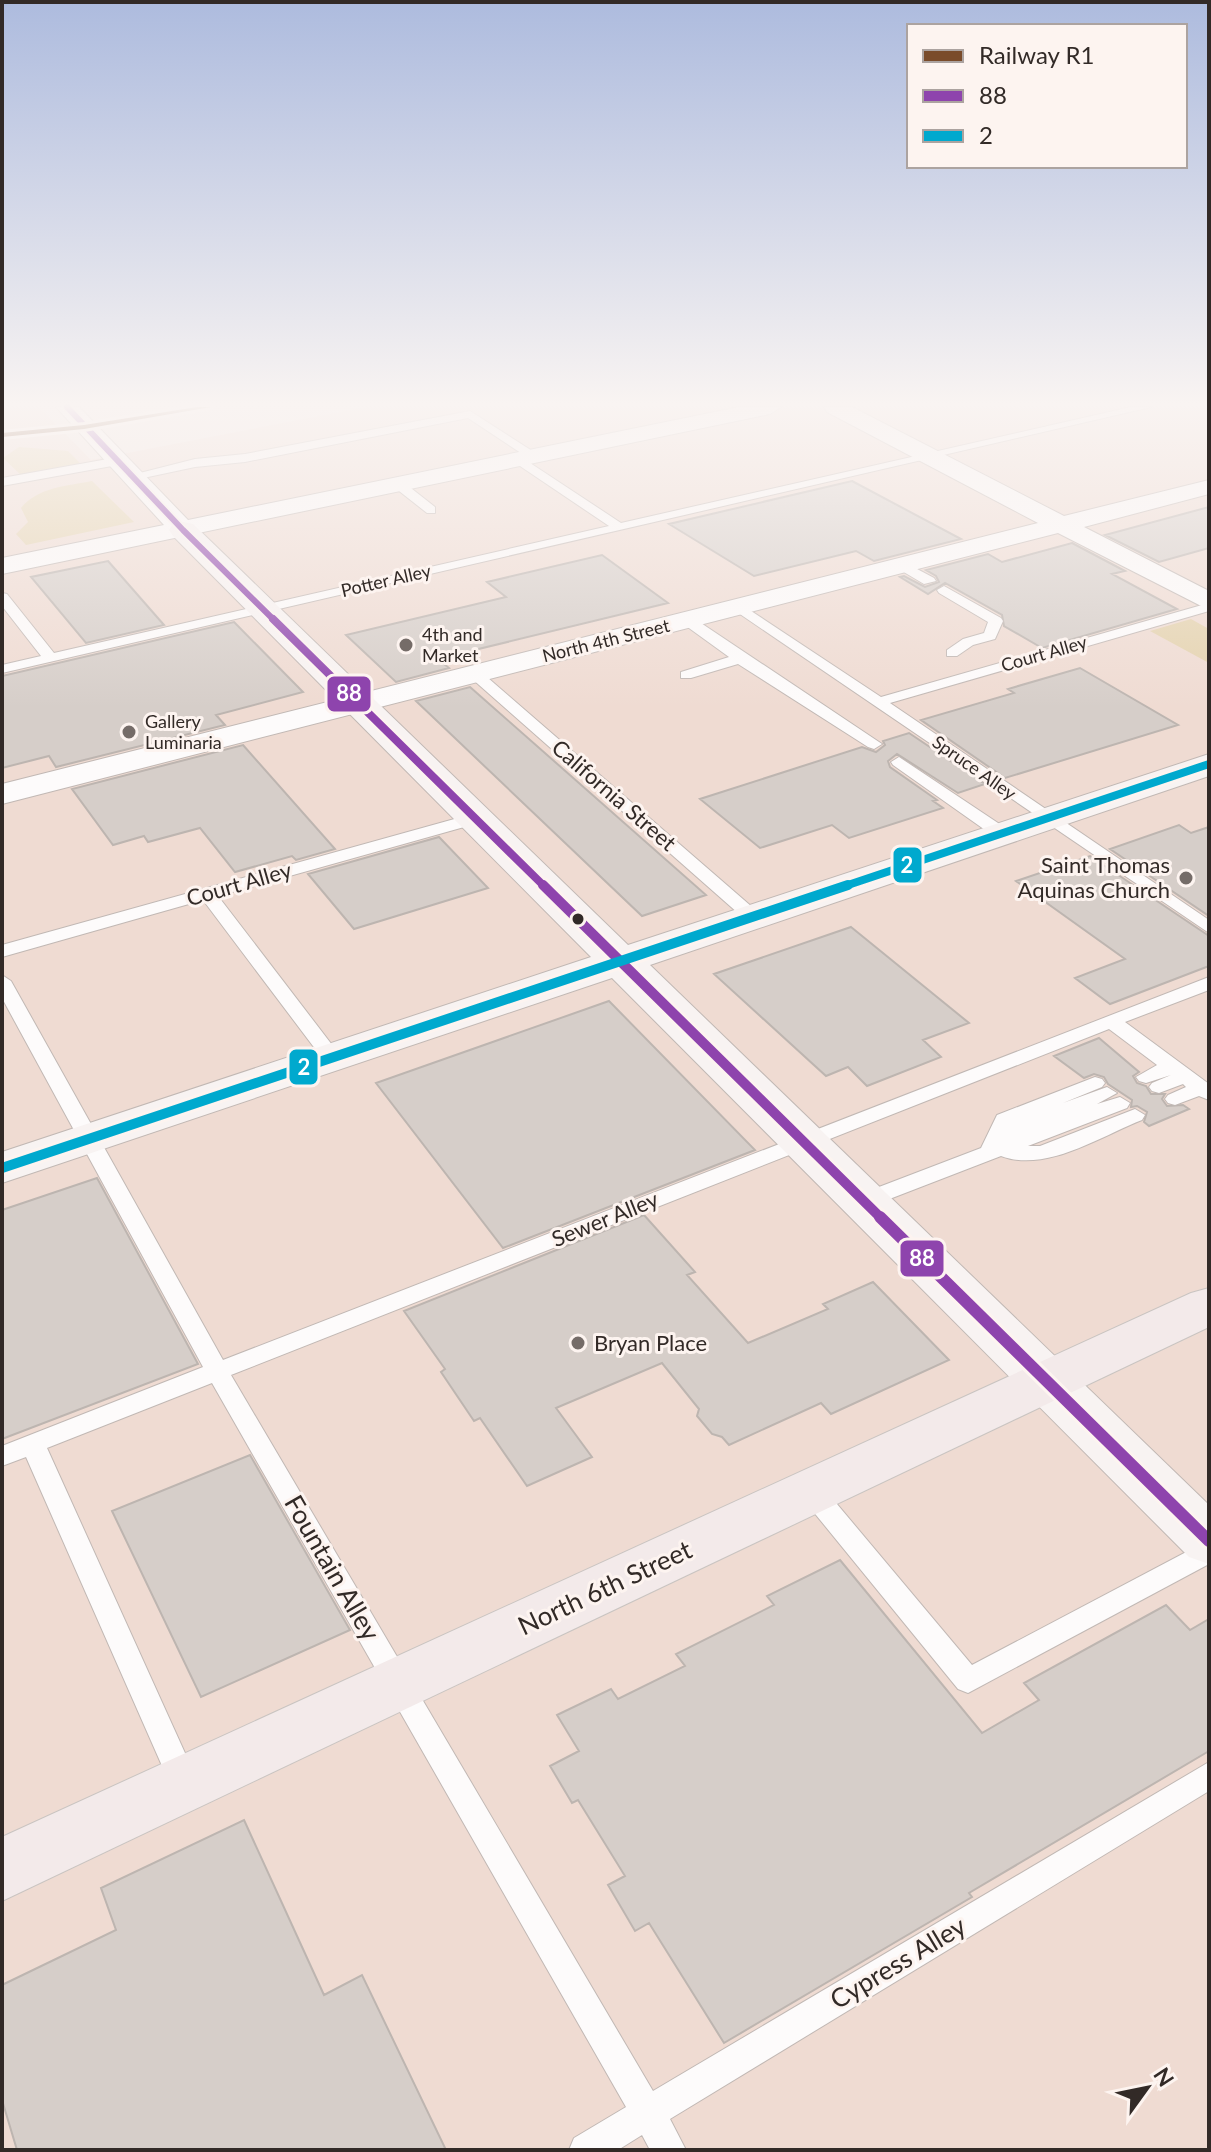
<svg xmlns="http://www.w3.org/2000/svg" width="1211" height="2152" font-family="Lato,sans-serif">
<rect width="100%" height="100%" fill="#f2e7e2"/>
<!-- built -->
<path fill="#efdbd2" d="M2,407H39L91,460L366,407H1209V2150H2Z"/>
<!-- green -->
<path fill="#e4d2ae" d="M19,447L68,451L81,464L22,476L3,458Z
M92,481L134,522L26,545L16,534L28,522L21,508C38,487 67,486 92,481Z
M1191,619L1209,629V663L1150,631Z"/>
<!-- building -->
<path fill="#d6cec9" stroke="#bdb5b0" stroke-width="2" d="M852,481L961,539L874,561L856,551L754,576L669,524Z
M1209,507V548L1159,562L1105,535Z
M1072,543L1125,571L1112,574L1177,609L1042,648L1004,626L1002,615L945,583L928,594L900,577L904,576L925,587L939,582L936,576L926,570L988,554L1002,562Z
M602,555L668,603L462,653L439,660L449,668L396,682L346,635L506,597L487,582Z
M108,561L164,625L86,643L31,577Z
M234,622L303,692L216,715L225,725L56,767L49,756L2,768V676Z
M1080,668L1178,725L1005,778L921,720L1014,693L1008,689Z
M470,687L706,895L642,916L416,701Z
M909,733L985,784L958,793L897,754L888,761L890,767L937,800L933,801L943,808L849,838L832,825L760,848L700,799L862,747L876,752L885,745L883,741Z
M243,745L335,849L296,860L292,856L235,872L200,828L148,842L144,836L113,845L72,789Z
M1179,825L1191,833L1209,827V916L1110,849Z
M439,837L488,888L354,929L308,874Z
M1090,856L1209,936V966L1110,1004L1075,978L1125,959L1016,881Z
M851,927L969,1023L923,1040L941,1057L867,1086L848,1067L826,1076L714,974Z
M609,1001L755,1150L503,1248L376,1083Z
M1099,1038L1139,1072L1133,1076L1137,1083L1146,1086L1151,1094H1165L1162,1099L1167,1106L1183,1105L1189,1109L1149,1126L1144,1122L1147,1112L1137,1106L1131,1107L1132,1100L1108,1084L1104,1077L1094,1074L1084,1078L1054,1056Z
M97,1178L198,1364L2,1439V1210Z
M644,1215L695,1272L687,1275L748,1343L828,1309L823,1304L873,1282L949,1360L831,1414L821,1403L729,1445L722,1437L712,1434L697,1416L699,1409L662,1363L556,1408L592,1457L527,1486L480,1418L474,1421L441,1372L445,1369L404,1311Z
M250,1455L350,1630L201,1697L112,1511Z
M840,1560L982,1733L1039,1700L1024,1683L1166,1605L1190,1630L1209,1619V1751L969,1893L972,1897L724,2043L649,1923L635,1931L608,1885L625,1876L578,1800L572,1803L550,1766L579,1751L557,1715L611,1689L618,1699L685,1666L676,1654L774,1605L767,1596Z
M244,1820L324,1995L362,1975L446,2150H17L2,2100V1985L116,1930L101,1888Z"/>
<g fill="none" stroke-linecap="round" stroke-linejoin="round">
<!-- lane casing -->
<g stroke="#c1b8b4" stroke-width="2">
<path id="lane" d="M1131,407H1151L2,673V665L41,656L2,606V593L7,594L54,653L609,526L514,462L512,459L518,455L621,523Z
M470,411L540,456L530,459L468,418L245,462L195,467L134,480L128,476L195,459L245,454Z
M119,457L123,458V464L2,486V478Z
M394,481H402L435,507V513H427L394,487Z
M902,561L934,578L936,581L924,584L897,568L895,565Z
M944,586L1001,618L1003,621L995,639L973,645L957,656H947V650L963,639L984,633L988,622L939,593L937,590Z
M739,603L881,697L1209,603V611L890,703L1209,920V933L734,610V604Z
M687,616L692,617L882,744L874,749L868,747L738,664L691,678H681V672L729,657L682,623V617Z
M475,670L480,671L759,913L762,917L759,921H747L470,677L468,674Z
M899,757L1007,829L1009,833L1007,837H995L893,765L891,762Z
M476,813L484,818L482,822L218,896L339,1054L342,1058L339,1062H325L203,900L2,957V945Z
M2,975L11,981L223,1360L1209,977V990L1125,1022L1209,1084V1100L1199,1096L1175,1105L1168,1103L1165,1099L1168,1095L1186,1087L1183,1084L1159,1093L1152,1091L1149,1087L1152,1083L1171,1075L1146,1083L1139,1081L1136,1077L1157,1065L1109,1029L231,1375L653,2091L1209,1762V1791L670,2119L686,2150H650L642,2135L618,2150H569L574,2138L626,2107L212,1383L47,1448L199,1784L194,1793L184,1797L174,1793L26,1457L2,1466V1446L203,1367L2,998Z
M1095,1077L1102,1079L1105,1083L1102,1087L1063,1103L1107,1087L1117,1093L1097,1104L1120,1097L1130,1103L1127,1108L1028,1146H1040L1135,1109L1145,1115L1142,1120C1101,1136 1046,1173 1001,1156L874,1205H858L855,1200L858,1195L981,1148L997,1115Z
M812,1482L821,1485L972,1665L1209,1540V1564L968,1693L958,1689L803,1499L799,1492L803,1485Z"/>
</g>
<!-- street casing -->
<g stroke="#c1b8b4" stroke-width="2">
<path id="street" d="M56,407H79L188,520L739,407H781L770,414L2,574V558L164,525Z
M824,407H852L1064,516L1209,480V494L1084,527L1209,591V610L1058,533L2,804V784L1038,523L827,412Z"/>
</g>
<!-- secondary casing -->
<g stroke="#c1b8b4" stroke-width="2">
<path id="secondary" d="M183,522L193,524L628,945L1209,754V776L650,965L1209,1505V1564L1189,1557L612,978L2,1183V1152L591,957L173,536L169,530L173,524Z"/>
</g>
<!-- primary casing -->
<g stroke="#c9c4c1" stroke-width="2">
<path id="primary" d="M1209,1288V1327L2,1901V1837L1191,1293Z"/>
</g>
<!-- lane -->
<use href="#lane" fill="#fdfbfb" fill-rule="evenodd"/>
<!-- street -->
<use href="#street" fill="#fdfbfb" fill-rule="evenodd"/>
<!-- secondary -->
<use href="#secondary" fill="#f8f3f2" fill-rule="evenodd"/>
<!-- primary -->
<use href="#primary" fill="#f3eaea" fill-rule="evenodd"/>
<!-- bus-1-far3 casing -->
<g stroke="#fdf4f0" stroke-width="10">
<path id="bus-1-far3" d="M67,407L183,530L275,621"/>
</g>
<!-- bus-1-far2 casing -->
<g stroke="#fdf4f0" stroke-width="13">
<path id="bus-1-far2" d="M273,619L545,887"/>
</g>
<!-- bus-1-far1 casing -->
<g stroke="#fdf4f0" stroke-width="16">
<path id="bus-1-far1" d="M543,885L882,1219"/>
</g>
<!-- bus-1 casing -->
<g stroke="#fdf4f0" stroke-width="18">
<path id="bus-1" d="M880,1217L1209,1541"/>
</g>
<!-- bus-2-far1 casing -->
<g stroke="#fdf4f0" stroke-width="13">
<path id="bus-2-far1" d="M842,887L1209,764"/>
</g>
<!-- bus-2 casing -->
<g stroke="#fdf4f0" stroke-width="16">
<path id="bus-2" d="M2,1168L848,885"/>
</g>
<!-- bus-1-far3 -->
<use href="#bus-1-far3" stroke="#8e44ad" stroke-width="6"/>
<!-- bus-1-far2 -->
<use href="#bus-1-far2" stroke="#8e44ad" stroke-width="8"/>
<!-- bus-1-far1 -->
<use href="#bus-1-far1" stroke="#8e44ad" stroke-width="10"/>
<!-- bus-1 -->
<use href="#bus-1" stroke="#8e44ad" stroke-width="12"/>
<!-- bus-2-far1 -->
<use href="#bus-2-far1" stroke="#00a9ce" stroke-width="8"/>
<!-- bus-2 -->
<use href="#bus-2" stroke="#00a9ce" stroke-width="10"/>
<!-- rail-1 casing -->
<g stroke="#fdf4f0" stroke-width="6">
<path id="rail-1" d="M197,407H211L84,429L2,437V433L84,425Z"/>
</g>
<!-- rail-1 -->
<use href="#rail-1" fill="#7a4b2a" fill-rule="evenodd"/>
</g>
<!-- sky -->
<linearGradient id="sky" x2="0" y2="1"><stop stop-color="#adbbde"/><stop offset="0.57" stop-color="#f9f4f2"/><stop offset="1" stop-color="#f9f4f2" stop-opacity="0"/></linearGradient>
<rect width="1211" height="708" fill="url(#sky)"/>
<!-- markers -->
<g fill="#756c68" stroke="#fdf4f0" stroke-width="3">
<circle cx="406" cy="645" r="8"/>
<circle cx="129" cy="732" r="8"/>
<circle cx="1186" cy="878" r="8"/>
<circle cx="578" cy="1343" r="8"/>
</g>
<circle fill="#322a27" stroke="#fdf4f0" stroke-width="3" cx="578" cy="919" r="7"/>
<g text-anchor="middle" stroke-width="6" stroke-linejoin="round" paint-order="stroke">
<!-- far-street labels -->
<g font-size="18" fill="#322a27" stroke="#fdf4f0">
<text transform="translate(386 581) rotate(-13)" y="6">Potter Alley</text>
<text transform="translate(606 641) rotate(-14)" y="6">North 4th Street</text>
<text transform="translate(1044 654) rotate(-16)" y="6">Court Alley</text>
<text transform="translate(974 768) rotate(35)" y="6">Spruce Alley</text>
</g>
<!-- far-poi labels -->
<g font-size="18" fill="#322a27" stroke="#fdf4f0" text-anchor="start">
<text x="422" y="641">4th and<tspan x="422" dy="21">Market</tspan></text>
<text x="145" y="728">Gallery<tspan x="145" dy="21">Luminaria</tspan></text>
</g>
<!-- street labels -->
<g font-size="22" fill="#322a27" stroke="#fdf4f0">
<text transform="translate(614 795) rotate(41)" y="8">California Street</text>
<text transform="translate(239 884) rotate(-16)" y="8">Court Alley</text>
<text transform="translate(605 1219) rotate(-22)" y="8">Sewer Alley</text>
</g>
<!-- poi labels -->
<g font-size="22" fill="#322a27" stroke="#fdf4f0" text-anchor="end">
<text x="1170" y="873">Saint Thomas<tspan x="1170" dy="25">Aquinas Church</tspan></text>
<text x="594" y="1351" text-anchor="start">Bryan Place</text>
</g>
<!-- near-street labels -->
<g font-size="26" fill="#322a27" stroke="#fdf4f0">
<text transform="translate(332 1568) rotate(60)" y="9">Fountain Alley</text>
<text transform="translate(605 1588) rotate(-25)" y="9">North 6th Street</text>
<text transform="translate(898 1963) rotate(-31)" y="9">Cypress Alley</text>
</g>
</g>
<g stroke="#fdf4f0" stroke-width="3">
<rect x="326" y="675" width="46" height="38" rx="8" fill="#8e44ad"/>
<rect x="892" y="846" width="31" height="38" rx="8" fill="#00a9ce"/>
<rect x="288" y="1048" width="31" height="38" rx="8" fill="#00a9ce"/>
<rect x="899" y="1239" width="46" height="39" rx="8" fill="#8e44ad"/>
</g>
<g font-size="22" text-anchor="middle" font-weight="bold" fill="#fff">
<text x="349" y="701">88</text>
<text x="907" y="873">2</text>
<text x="304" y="1075">2</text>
<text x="922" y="1266">88</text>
</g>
<!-- border -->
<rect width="1211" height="2152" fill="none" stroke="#322a27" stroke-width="8"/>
<!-- legend -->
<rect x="907" y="24" width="280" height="144" fill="#fdf4f0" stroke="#aca3a0" stroke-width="2"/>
<rect x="923" y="50" width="40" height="12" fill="#7a4b2a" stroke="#aca3a0" stroke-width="2"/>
<text x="979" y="64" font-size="24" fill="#322a27">Railway R1</text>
<rect x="923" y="90" width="40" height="12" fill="#8e44ad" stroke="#aca3a0" stroke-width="2"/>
<text x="979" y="104" font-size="24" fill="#322a27">88</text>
<rect x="923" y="130" width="40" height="12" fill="#00a9ce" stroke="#aca3a0" stroke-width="2"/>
<text x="979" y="144" font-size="24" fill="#322a27">2</text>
<!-- north arrow -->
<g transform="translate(1147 2088) rotate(57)" stroke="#fdf4f0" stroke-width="6" paint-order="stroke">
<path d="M0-6L14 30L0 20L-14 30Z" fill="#322a27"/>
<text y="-12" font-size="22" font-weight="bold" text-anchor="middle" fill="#322a27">N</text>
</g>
</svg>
